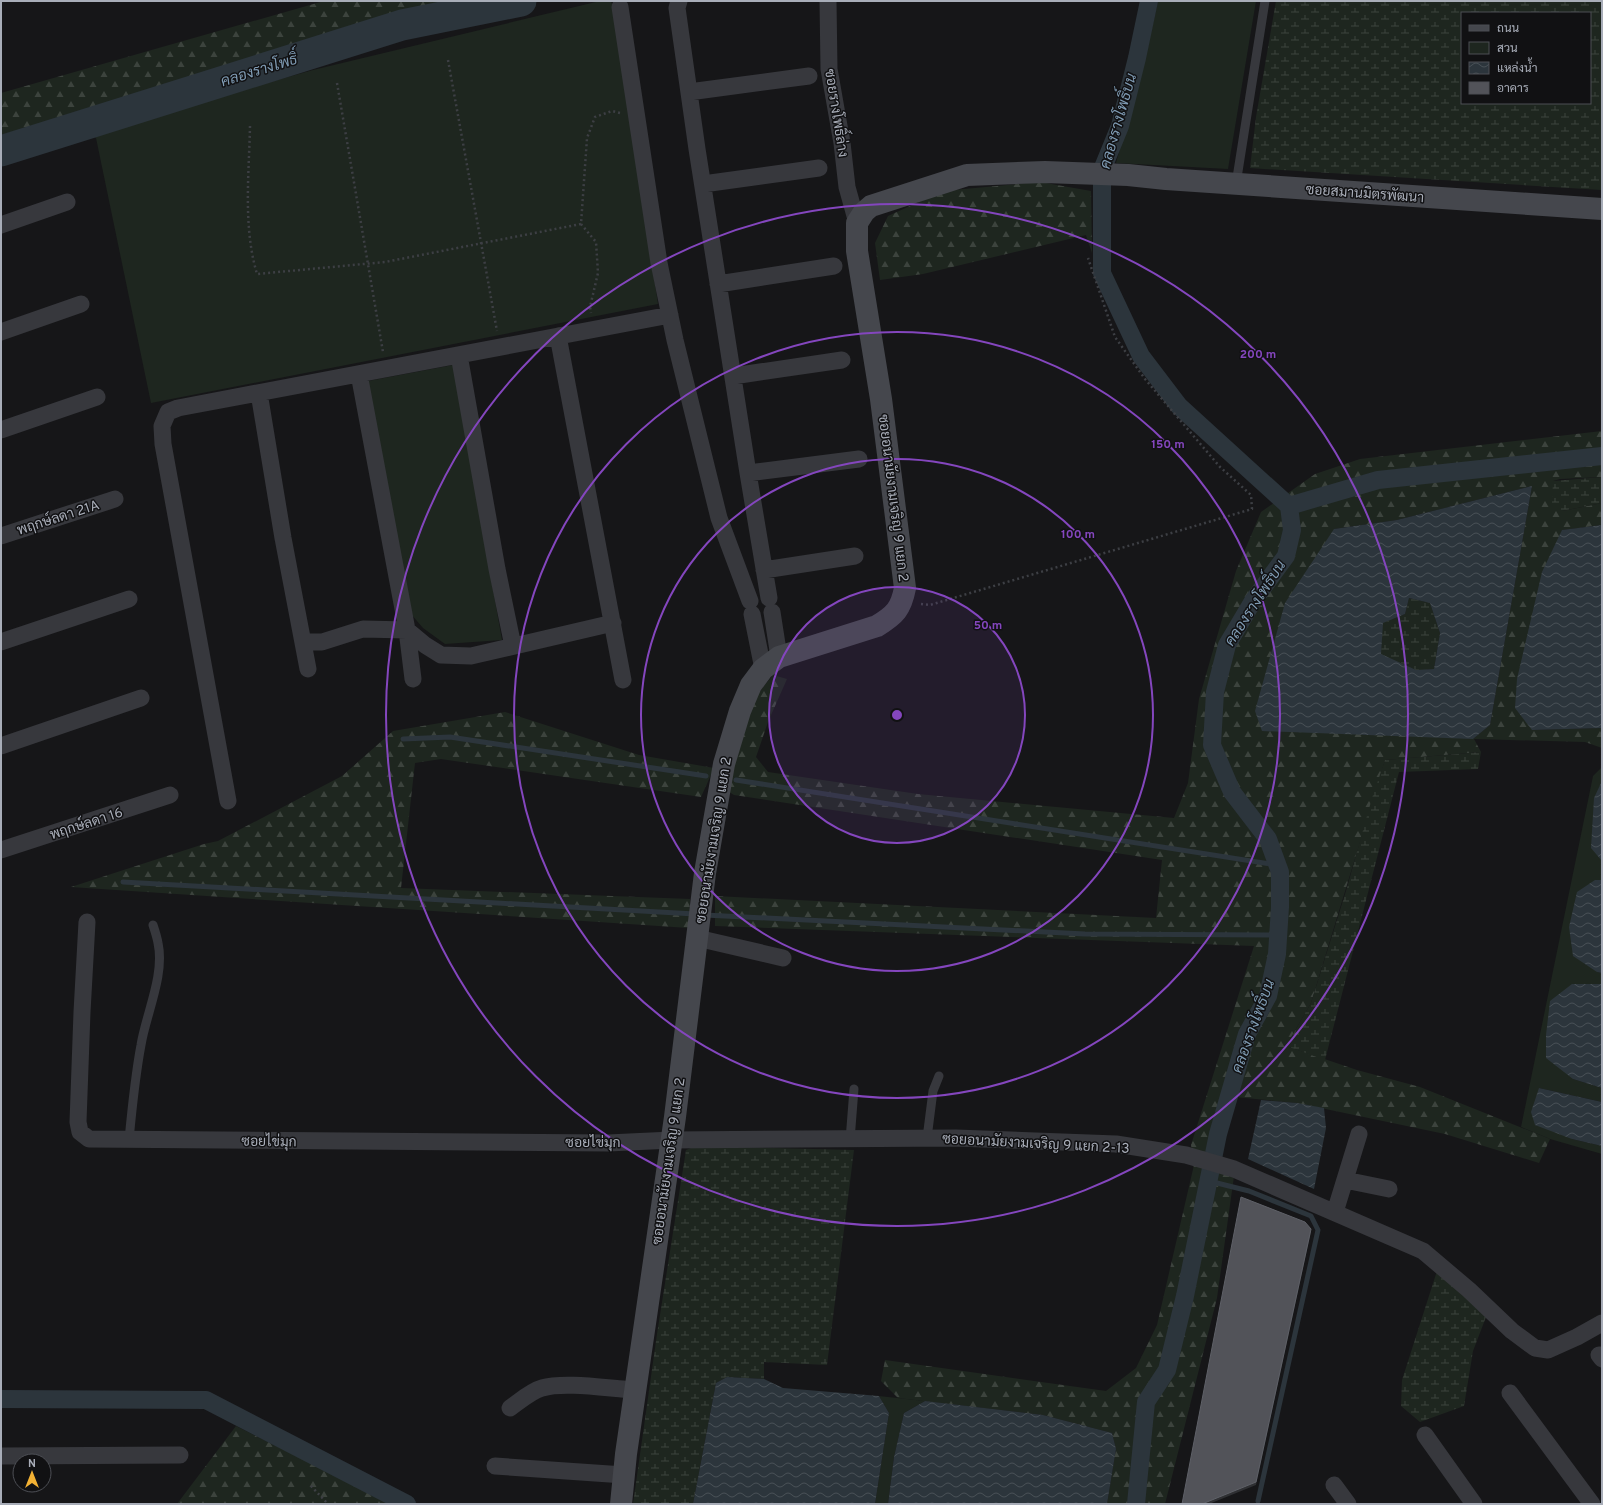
<svg xmlns="http://www.w3.org/2000/svg" width="1603" height="1505" font-family="Overpass,Sarabun,sans-serif">
<defs>
<pattern id="forest-firs" width="22" height="20" patternUnits="userSpaceOnUse"><rect width="22" height="20" fill="#1e261f"/><path d="M5 1l3.5 6h-7zM16 11l3.5 6h-7z" fill="#3c433d"/></pattern>
<pattern id="wetland-marsh" width="20" height="14" patternUnits="userSpaceOnUse"><rect width="20" height="14" fill="#1e261f"/><path d="M1 5h8M5 5V1M11 12h8M15 12V8" fill="none" stroke="#3c433d"/></pattern>
<pattern id="water-waves" width="16" height="10" patternUnits="userSpaceOnUse"><rect width="16" height="10" fill="#2c353c"/><path d="M0 5q4-4 8 0t8 0" fill="none" stroke="#485056"/></pattern>
</defs>
<rect width="100%" height="100%" fill="#161618"/>
<!-- green -->
<path fill="#1e261f" d="M600,1H610L613,5L658,304L151,403L96,138L88,133L313,70Z
M1158,1H1256L1228,169L1116,163L1146,55Z
M453,365L502,640L445,644L423,628L411,614L368,381Z
M1602,767V880H1595L1597,972L1602,973V984H1572L1573,1079L1602,1088V1102L1539,1088L1572,1139L1602,1146V1154L1550,1139L1521,1127L1593,776Z
M879,1396L925,1401L904,1413L894,1457L888,1504H875L889,1413Z"/>
<!-- forest -->
<path fill="url(#forest-firs)" fill-rule="evenodd" d="M324,1H469L1,135V93Z
M1040,182L1091,191L1092,253L1086,235L923,274L880,280L875,243L888,216L943,191Z
M1602,431V477L1560,479L1553,481L1562,511L1602,503V525L1562,530L1532,730L1602,728V748L1585,742L1474,739L1481,752L1385,760L1311,1003L1286,1046L1357,1070L1420,1087L1550,1139L1539,1163L1445,1134L1297,1103L1235,1097L1218,1171L1234,1176L1217,1298L1165,1504H1107L1116,1449L1112,1433L1043,1415L898,1398L881,1381L885,1360L1106,1391L1136,1368L1157,1325L1194,1165L1191,1145L1254,946L715,926V896L1156,918L1162,860L734,795L726,790L752,701L773,675L787,679L768,722L756,757L768,772L918,794L1174,818L1188,783L1199,699L1236,571L1261,512L1315,474L1360,459ZM1532,486L1490,725L1473,739L1334,529L1397,520Z
M505,712L639,755L714,768L701,797L441,759L415,763L401,888L690,899L689,928L71,887L204,844L218,841L342,776L393,731Z
M236,1426L393,1504H177Z"/>
<!-- wetland -->
<path fill="url(#wetland-marsh)" fill-rule="evenodd" d="M1276,1H1602V190L1250,168L1256,117ZM1462,13H1590V103H1462Z
M1602,477V503L1562,511L1552,503L1553,481Z
M1409,598L1430,603L1440,633L1434,669L1416,670L1381,654L1383,623L1405,614Z
M1481,752L1478,769L1399,772L1325,1060L1286,1046L1311,1003L1346,891L1372,798L1385,760Z
M696,1146L854,1150L827,1365L764,1362V1379L727,1377L716,1383L693,1504H633L657,1334L686,1150Z
M1437,1271L1486,1317L1473,1351L1464,1406L1420,1422L1401,1406L1402,1380Z"/>
<!-- water -->
<path fill="url(#water-waves)" fill-rule="evenodd" d="M1532,486L1490,725L1473,739L1262,731L1255,711L1285,603L1334,529L1397,520ZM1409,598L1430,603L1440,633L1434,669L1416,670L1381,654L1383,623L1405,614Z
M1602,525V728L1532,730L1515,708L1517,679L1542,572L1562,530Z
M1602,781V861L1591,848L1594,798Z
M1595,880H1602V973L1597,972L1573,956L1569,927L1577,892Z
M1572,984H1602V1088L1573,1079L1546,1058V1035L1550,1001Z
M1539,1088L1602,1102V1146L1572,1139L1535,1125L1531,1112Z
M1261,1100L1297,1103L1324,1108L1326,1128L1314,1189L1248,1159Z
M727,1377L764,1379L783,1388L879,1396L889,1413L875,1504H693L716,1383Z
M925,1401L1043,1415L1112,1433L1116,1449L1107,1504H888L894,1457L904,1413Z"/>
<g fill="none" stroke-linecap="round" stroke-linejoin="round">
<!-- stream -->
<path stroke="#2c353c" stroke-width="5" d="M403,739L450,737L706,776
M736,780L1277,865
M123,882L695,914
M705,915L1085,934L1278,935
M1209,1181L1249,1191L1311,1216L1318,1230L1258,1501"/>
<!-- canal -->
<path stroke="#2c353c" stroke-width="18" d="M1289,506L1378,480L1602,456
M1,1399L206,1400L407,1504
M1136,1504L1146,1402L1167,1370L1185,1296L1218,1134L1247,1034L1268,996L1277,954L1280,907V872L1268,839L1232,792L1212,745L1215,692L1227,645L1253,601L1286,556L1292,530L1289,506L1179,406L1141,356L1102,273V170L1120,126L1137,58L1149,1"/>
<!-- river -->
<path stroke="#2c353c" stroke-width="31" d="M1,151L402,25L521,1"/>
<!-- path -->
<path stroke="#3d3f44" stroke-width="2.5" stroke-dasharray="2 3" stroke-linecap="butt" d="M448,60L497,331
M337,83L383,352
M250,126C249,175 243,227 257,274L385,262L581,224L587,138L595,117L612,111L620,113
M581,224L596,242L598,273L590,307L591,313
M921,604L930,605L1252,509L1251,495L1220,467L1145,379L1115,337L1088,258
M311,1486L328,1504"/>
<!-- lane -->
<path stroke="#37383d" stroke-width="9" d="M1236,184L1265,1
M927,1138L933,1091L939,1076
M129,1140C132,1108 135,1077 141,1045C146,1014 165,975 158,943C157,937 155,931 153,925
M850,1140L854,1089"/>
<!-- street -->
<path stroke="#37383d" stroke-width="17" d="M679,1L677,8L697,149L748,473L769,598
M828,1L829,69L842,143L847,187L857,223
M620,7L659,263L675,340L719,518L750,601
M689,92L809,76
M703,184L819,168
M1,225L67,202
M718,284L834,266
M1,332L81,304
M558,336L623,680
M459,355L497,569L513,646
M359,374L407,630L413,679
M733,376L842,360
M259,393L283,538L308,669
M1,430L97,397
M748,473L859,459
M1,536L115,499
M764,570L855,556
M772,612L779,657
M752,614L763,669
M1,642L129,599
M303,642H322L363,629L407,630L425,645L441,655L471,656L613,623
M1,746L141,698
M228,801L163,444L162,426L168,412L178,408L670,315
M1,850L170,795
M87,922L82,1012L78,1122L80,1132L89,1139L608,1143L672,1140L956,1138L1116,1144L1186,1155L1234,1169L1423,1251L1469,1290L1512,1331L1535,1348L1548,1350L1577,1337L1602,1323
M697,938L783,958
M1345,1180L1389,1189
M1335,1212L1359,1134
M1599,1355L1602,1359
M1510,1393L1592,1504
M510,1408C520,1401 531,1391 542,1388C565,1381 611,1389 636,1390
M1425,1435L1474,1504
M1,1456L180,1455
M495,1466L624,1475
M1334,1485L1348,1504"/>
<!-- secondary -->
<path stroke="#45474d" stroke-width="22" d="M621,1504L626,1454L675,1117L705,873L724,764L740,711L751,685L763,669L779,657L877,626C895,615 901,609 905,588L881,399L857,251V223L864,212L871,206L967,175L1045,172L1128,175L1166,179L1602,209"/>
</g>
<!-- shaded-wall -->
<path fill="#2f3033" d="M1311,1229V1232L1256,1485L1209,1504H1202Z"/>
<!-- building -->
<path fill="#525359" stroke="#5f6168" d="M1241,1197L1305,1222L1311,1229L1256,1482L1202,1504H1182Z"/>
<!-- distance rings -->
<circle cx="897" cy="715" r="128" fill="#8446be" fill-opacity=".12"/>
<g fill="none" stroke="#8446be" stroke-width="2">
<circle cx="897" cy="715" r="128"/>
<circle cx="897" cy="715" r="256"/>
<circle cx="897" cy="715" r="383"/>
<circle cx="897" cy="715" r="511"/>
</g>
<g text-anchor="middle" stroke-width="3" stroke-linejoin="round" paint-order="stroke">
<!-- street labels -->
<g font-size="14" fill="#a8adb8" stroke="#111113">
<text transform="translate(837 113) rotate(81)" y="5">ซอยรางโพธิ์ล่าง</text>
<text transform="translate(1365 193) rotate(4)" y="5">ซอยสมานมิตรพัฒนา</text>
<text transform="translate(894 498) rotate(83)" y="5">ซอยอนามัยงามเจริญ 9 แยก 2</text>
<text transform="translate(58 517) rotate(-18)" y="5">พฤกษ์ลดา 21A</text>
<text transform="translate(86 823) rotate(-18)" y="5">พฤกษ์ลดา 16</text>
<text transform="translate(713 840) rotate(-81)" y="5">ซอยอนามัยงามเจริญ 9 แยก 2</text>
<text transform="translate(269 1141) rotate(1)" y="5">ซอยไข่มุก</text>
<text x="593" y="1147">ซอยไข่มุก</text>
<text transform="translate(1036 1143) rotate(3)" y="5">ซอยอนามัยงามเจริญ 9 แยก 2-13</text>
<text transform="translate(668 1161) rotate(-82)" y="5">ซอยอนามัยงามเจริญ 9 แยก 2</text>
</g>
<!-- water labels -->
<g font-size="15" font-style="italic" fill="#7f9bb3" stroke="#111113">
<text transform="translate(259 70) rotate(-17)" y="5">คลองรางโพธิ์</text>
<text transform="translate(1118 121) rotate(-74)" y="5">คลองรางโพธิ์บน</text>
<text transform="translate(1255 603) rotate(-57)" y="5">คลองรางโพธิ์บน</text>
<text transform="translate(1253 1026) rotate(-70)" y="5">คลองรางโพธิ์บน</text>
</g>
</g>
<circle cx="897" cy="715" r="6" fill="#8446be" stroke="#111113" stroke-width="2"/>
<g font-size="12" text-anchor="middle" font-weight="bold" fill="#8446be" stroke="#111113" stroke-width="3" stroke-linejoin="round" paint-order="stroke">
<text x="1258" y="358">200 m</text>
<text x="1168" y="448">150 m</text>
<text x="1078" y="538">100 m</text>
<text x="988" y="629">50 m</text>
</g>
<!-- border -->
<rect width="1603" height="1505" fill="none" stroke="#a8adb8" stroke-width="4"/>
<!-- legend -->
<rect x="1461" y="12" width="130" height="92" fill="#111113" stroke="#4d4f55"/>
<rect x="1469" y="25" width="20" height="6" fill="#45474d" stroke="#4d4f55"/>
<text x="1497" y="32" font-size="12" fill="#a8adb8">ถนน</text>
<rect x="1469" y="42" width="20" height="12" fill="#1e261f" stroke="#4d4f55"/>
<text x="1497" y="52" font-size="12" fill="#a8adb8">สวน</text>
<rect x="1469" y="62" width="20" height="12" fill="url(#water-waves)" stroke="#4d4f55"/>
<text x="1497" y="72" font-size="12" fill="#a8adb8">แหล่งน้ำ</text>
<rect x="1469" y="82" width="20" height="12" fill="#525359" stroke="#4d4f55"/>
<text x="1497" y="92" font-size="12" fill="#a8adb8">อาคาร</text>
<!-- north arrow -->
<g transform="translate(32 1473)"><circle r="19" fill="#111113" stroke="#4d4f55"/>
<path d="M0-3L7 15L0 10L-7 15Z" fill="#f2b134"/>
<text y="-6" font-size="11" font-weight="bold" text-anchor="middle" fill="#a8adb8">N</text>
</g>
</svg>
